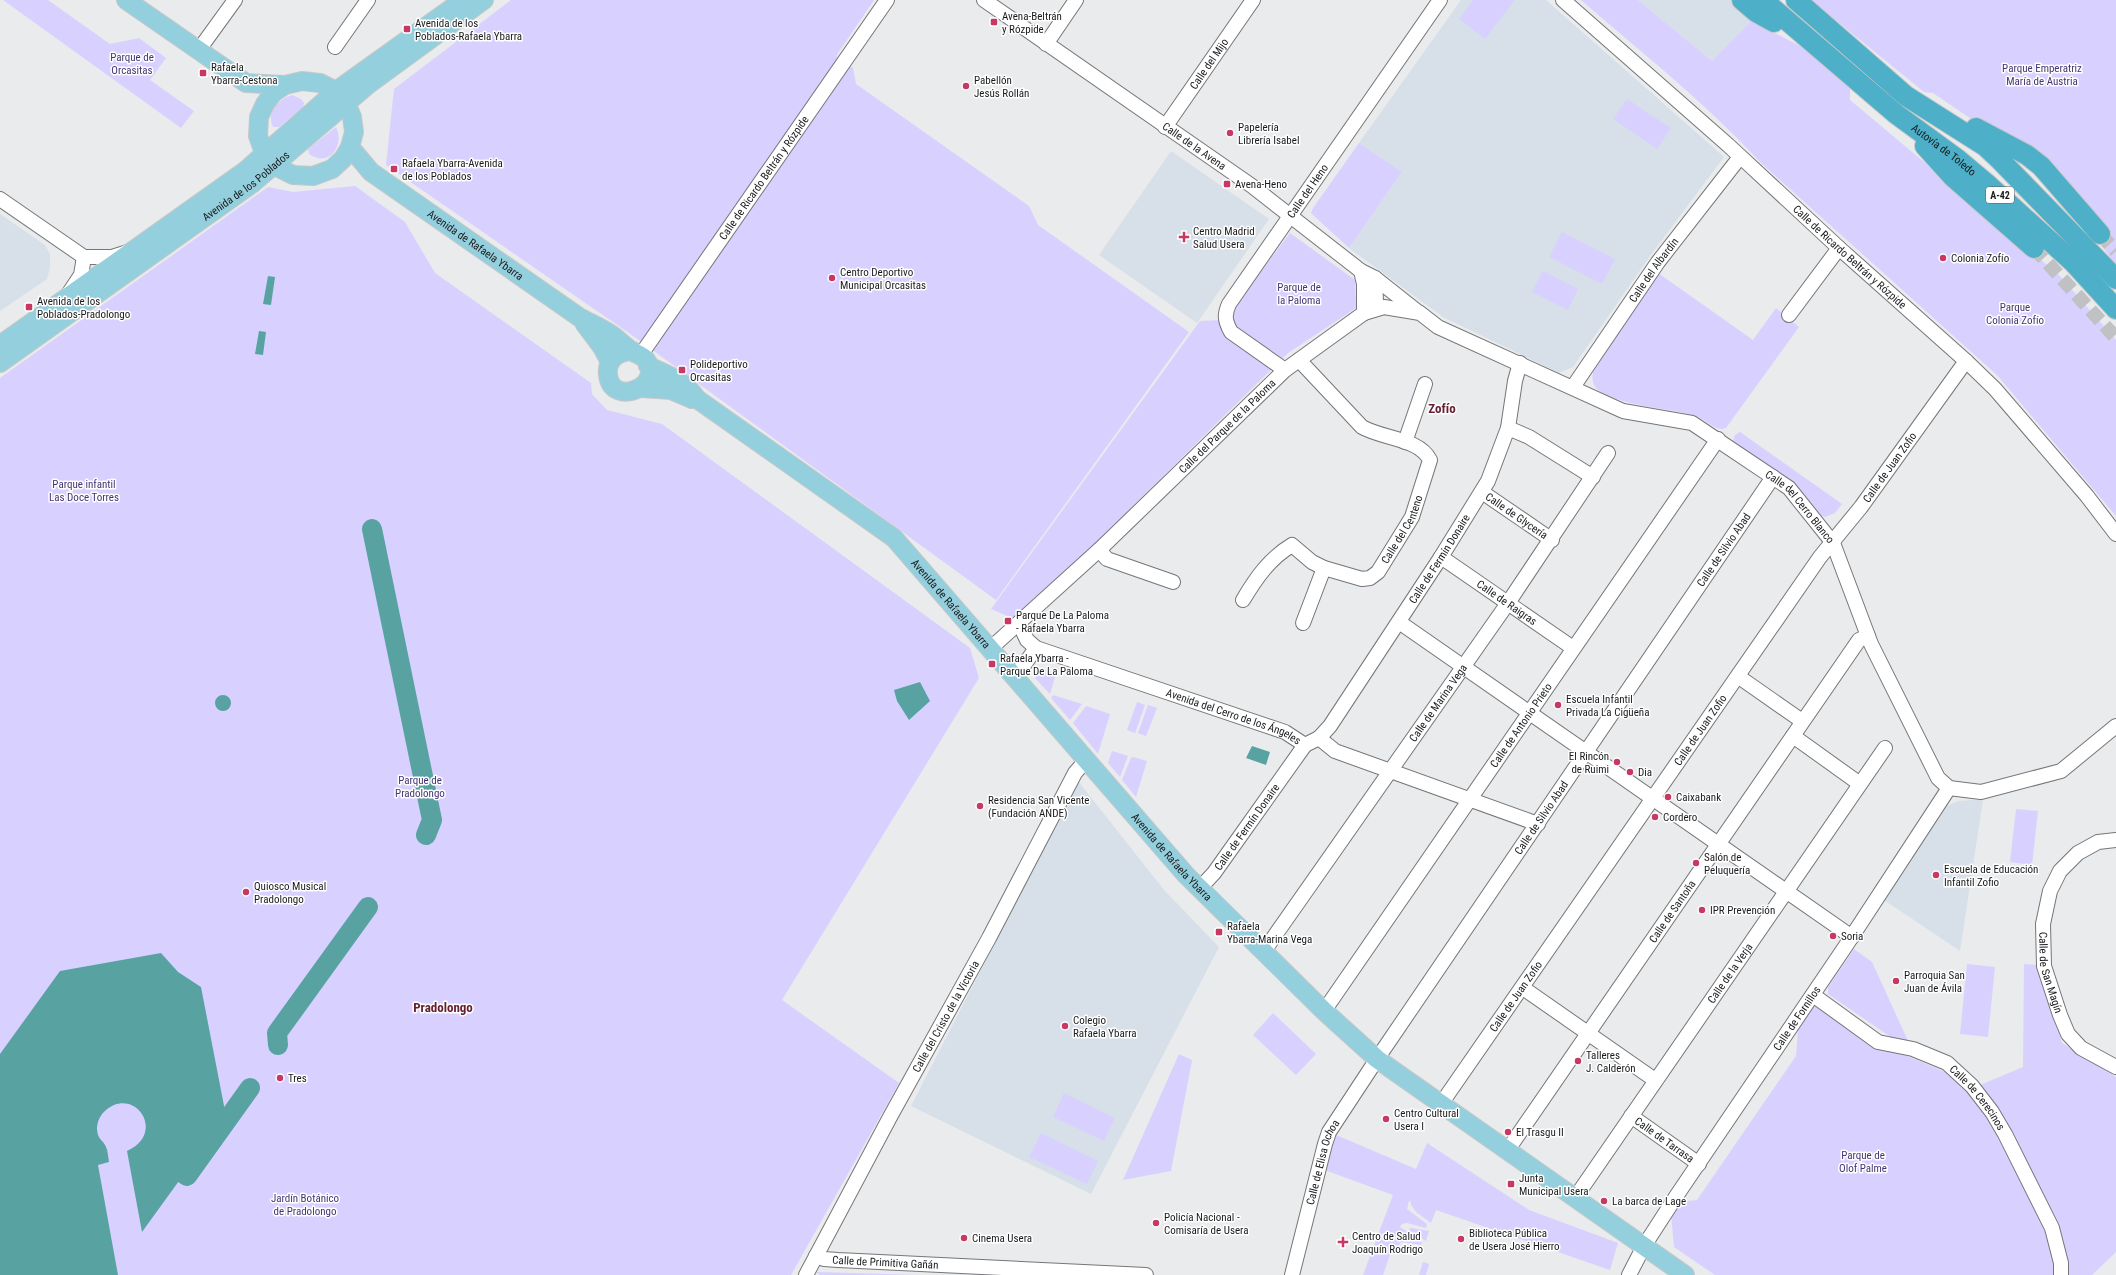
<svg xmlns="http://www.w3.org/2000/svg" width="2116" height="1275" font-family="'Roboto Condensed',sans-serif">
<rect width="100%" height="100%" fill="#e9ebed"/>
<!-- built -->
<path fill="#d7e0e8" d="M1461,0H1546L1724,157L1650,256L1573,367L1559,373L1443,317L1349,248L1402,172L1359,143Z
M1638,0H1731L1751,21L1712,61Z
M1171,151L1269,219L1197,323L1099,255Z
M0,214L45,245L50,254V267L47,279L0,311Z
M1078,781L1164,890L1219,947L1091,1194L911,1106Z
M1972,800H1983L1960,951L1884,900L1947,806L1958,801Z"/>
<!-- green -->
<path fill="#d8d0ff" d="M3,0H48L110,44L139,38L166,58L150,80L194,111L181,128Z
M511,0H874L836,56L853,68L856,84L1029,206L1038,225L1189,332L996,600L636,338L386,165L394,89Z
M1473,0H1515L1485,39L1459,19Z
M1581,0H1638L1712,61L1751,21L1806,49L1850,87V100L2059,275L2116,340V516L1997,375L1760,162C1706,103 1642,53 1581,0Z
M1811,0H2116V267L2096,236L2102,232L1983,127L1933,93L1924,92Z
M292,95L301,99L304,103L303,107L279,127H273C266,113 278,99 292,95Z
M1627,99L1671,128L1657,149L1613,119Z
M336,127C345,146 329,168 309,154L308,149Z
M1359,143L1402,172L1349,248L1311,213L1313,208Z
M355,186L405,222L435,273L591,383L592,394L607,410L662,424L970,648L979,678L782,1000L899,1083L791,1275H0V378L268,187L293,192Z
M1562,232L1615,259L1602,284L1549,257Z
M1290,233L1355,280L1356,308L1288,353L1017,620L991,609L1200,321L1224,320Z
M1543,271L1578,289L1568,310L1532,292Z
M1658,273L1753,340L1776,308L1799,327L1726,428L1722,429C1711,428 1703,417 1692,415C1668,408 1615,405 1597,389C1592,384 1592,378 1593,372Z
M1740,432L1842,504L1835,513L1825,517L1820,515L1795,483L1733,441L1735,435Z
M1041,668L1056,673L1050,694L1035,678L1037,671Z
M1053,695L1082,704L1070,720L1051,698Z
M1137,702L1145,705L1135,733L1127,730Z
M1148,705L1157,708L1146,736L1138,733Z
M1086,706L1110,714L1098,754L1073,723Z
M1112,751L1128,756L1120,777L1108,763Z
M1133,757L1147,761L1136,797L1122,780L1131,758Z
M2016,809L2038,811L2032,865L2010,862Z
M1854,949L1872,962L1909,1043L1895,1040L1828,994V987Z
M1967,964L1995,967L1988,1037L1960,1034Z
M2024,964L2040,965L2062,1043L2116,1077V1252L2092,1275H1715L1674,1247L1671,1214L1678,1202L1697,1200L1796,1056L1798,1030L1813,1004L1873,1045L1893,1050L1962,1079L1980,1085L2023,1067Z
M1273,1013L1316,1054L1296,1075L1253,1035Z
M1179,1054L1192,1060L1171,1171L1123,1180Z
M1064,1093L1115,1118L1104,1141L1053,1117Z
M1329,1132L1416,1169L1427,1143L1529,1210L1618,1243L1610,1270L1436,1210L1431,1223L1416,1212L1411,1205V1202L1409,1201L1407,1209L1427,1224L1426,1228L1407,1223L1402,1224L1400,1227L1422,1242L1421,1245L1401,1242L1398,1247L1393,1246L1383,1275H1363L1393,1195L1319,1168Z
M1041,1133L1098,1161L1087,1184L1029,1157Z
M1411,1228L1429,1231L1426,1241L1410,1231L1409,1229Z
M1423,1262L1429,1264L1426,1275H1419Z
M816,1272L920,1275H820Z"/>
<!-- water -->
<path fill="#58a3a1" d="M268,276L275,277L271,305L263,304Z
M259,331L266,332L263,355L255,354Z
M379,527L377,535L374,537L367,534L364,531Z
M920,682L930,701L909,720L897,701L894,690Z
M215 703a8 8 0 1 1 16 0a8 8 0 1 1-16 0Z
M1252,746L1270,752L1266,765L1246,758Z
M161,953L178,972L201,987L226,1116L142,1232L127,1151C167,1133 135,1086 106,1110C101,1114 97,1121 97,1129C98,1141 103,1139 106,1147C108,1151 108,1157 109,1162L98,1165L118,1275H0V1054L60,971Z"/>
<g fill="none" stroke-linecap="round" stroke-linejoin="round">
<!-- river -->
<path stroke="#58a3a1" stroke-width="20" d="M372,529L432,820L426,835
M278,1045L277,1033L368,907
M184,1174L187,1176L250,1088"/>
<!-- minor-tunnel -->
<path stroke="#bfc1c3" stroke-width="14" stroke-dasharray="14 7" stroke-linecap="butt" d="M2100,234L2116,251
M2034,248L2116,338"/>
<!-- minor casing -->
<g stroke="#747678" stroke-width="16">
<g id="minor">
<path id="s1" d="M984,0L1252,186L1361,271L1375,278L1418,312"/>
<path id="s2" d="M1563,0L1728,145L1839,248L1966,361L1995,389L2087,496L2116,534"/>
<path d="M1046,44L1076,0"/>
<path d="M335,47L368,0"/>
<path d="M198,51L235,0"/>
<path id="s3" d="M1165,127L1253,0"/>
<path d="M0,199L84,257H112L128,252"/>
<path d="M1361,271L1364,284V313"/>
<path d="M69,293L81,275L84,257"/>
<path id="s4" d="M1364,313L1384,307L1420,313L1438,327L1623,411L1692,423L1789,488L1833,543L1871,644L1938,778L1949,788"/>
<path d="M1789,315L1839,248"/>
<path id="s5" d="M640,356L887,0"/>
<path id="s6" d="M1285,370L1231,332C1225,321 1224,315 1229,304L1440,0"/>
<path id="s7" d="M1573,387L1658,262L1740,157"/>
<path d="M1508,428L1529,437L1593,477"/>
<path d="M1405,442L1425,384"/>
<path id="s8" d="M1482,492L1552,540"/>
<path d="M1099,550L1107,559L1173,582"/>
<path id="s9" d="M1441,557L1573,648"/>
<path id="s10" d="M1243,600C1256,578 1270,558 1292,545L1312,562L1324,568L1362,579L1370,578L1378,572L1412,517L1430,460C1419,438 1383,439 1362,427L1299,360"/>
<path d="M1399,622L1852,937"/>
<path id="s11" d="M1019,623L1027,640L1036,648L1285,732L1305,745L1319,738L1335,751L1538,824"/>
<path d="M1303,623L1324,568"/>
<path id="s12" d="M991,648L1099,550L1285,370L1364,313L1376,301L1375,278"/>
<path d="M1014,675L1024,665L1036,648"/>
<path d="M1739,677L1802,721"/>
<path d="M1793,736L1860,784"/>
<path id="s13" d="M1319,738L1330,726L1441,557L1488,481L1508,428L1515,381L1520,363"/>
<path d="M1949,788L1981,792L2061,771L2116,726"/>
<path id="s14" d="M2116,840L2098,842L2078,853L2060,871L2050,891L2043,924L2044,966L2060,1015L2068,1034L2081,1048L2116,1067"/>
<path id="s15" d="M1200,888L1214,873L1305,745"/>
<path id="s16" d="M1264,951L1508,603L1608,453"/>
<path d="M1523,988L1655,1080"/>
<path id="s17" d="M1813,995L1878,1042L1913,1049L1947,1063L1972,1086L1992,1112L2005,1134L2052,1228L2061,1263V1275"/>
<path id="s18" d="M1324,1011L1718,439"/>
<path id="s19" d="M1441,1104L1820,557L1861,507L1966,361"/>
<path id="s20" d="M1631,1116L1699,1164"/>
<path id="s21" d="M1507,1151L1859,640L1868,636"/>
<path id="s22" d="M1575,1198L1885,748"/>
<path id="s23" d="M816,1256L824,1259L838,1260L1146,1275"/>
<path id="s24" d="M806,1275L890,1117L989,938L1075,773L1086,760"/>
<path id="s25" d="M1292,1275L1325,1144L1329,1132L1377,1059L1773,477"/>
<path id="s26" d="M1629,1275L1644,1246L1677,1195L1845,947L1949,788"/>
</g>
</g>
<!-- major casing -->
<g stroke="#c8c8c8" stroke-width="20">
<g id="major">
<path d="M126,0L246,83L285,85L302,81L320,83L336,91L346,103L352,117L354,132L350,147L343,159L332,169L313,176L293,175L275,166L264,153L258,136L259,117L265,104L273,93L285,85"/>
<path id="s27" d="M350,147L371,172L579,317C590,323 602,328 612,335C619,340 626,347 633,352C637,354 643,356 646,360C665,386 612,408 608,375C606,359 619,351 633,351"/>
<path d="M584,323L602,347L610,362"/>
<path d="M0,345L245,171L336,91L463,0"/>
<path id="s28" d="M0,363L253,183L369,84L484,0"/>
<path id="s29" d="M648,366C667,374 686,382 697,399L894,538L1186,875L1324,1011L1377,1059L1685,1275"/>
<path d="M641,388L671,390L692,399"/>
</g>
</g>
<!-- highway casing -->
<g stroke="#c8c8c8" stroke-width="22">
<g id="highway">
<path d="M1742,0L1756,12L1774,22"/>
<path id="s30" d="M1763,0L1896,114L1956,158L1987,184L2073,262L2116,309"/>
<path d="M1796,0L1906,96L1985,146L2000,160L2116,279"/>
<path d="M1976,128L2027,155L2041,166L2100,234"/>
<path d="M1925,146L1953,177L2034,248"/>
</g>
</g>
<!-- minor -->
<use href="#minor" stroke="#fff" stroke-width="14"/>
<!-- major -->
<use href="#major" stroke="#94cfde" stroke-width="18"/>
<!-- highway -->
<use href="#highway" stroke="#4dafc8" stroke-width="20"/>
</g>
<!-- markers -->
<g fill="#c73963" stroke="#fff" stroke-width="1.5">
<rect x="990" y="18" width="8" height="8" rx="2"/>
<rect x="403" y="25" width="8" height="8" rx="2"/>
<rect x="199" y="69" width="8" height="8" rx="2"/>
<circle cx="966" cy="86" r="4"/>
<circle cx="1230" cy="133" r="4"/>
<rect x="390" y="165" width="8" height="8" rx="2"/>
<rect x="1223" y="180" width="8" height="8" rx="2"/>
<path d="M1182 231h4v4h4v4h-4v4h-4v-4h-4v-4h4z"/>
<circle cx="1943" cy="258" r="4"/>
<circle cx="832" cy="278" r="4"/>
<rect x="25" y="303" width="8" height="8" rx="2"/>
<rect x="678" y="366" width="8" height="8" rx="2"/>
<rect x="1004" y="617" width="8" height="8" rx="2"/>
<rect x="988" y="660" width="8" height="8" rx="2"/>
<circle cx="1558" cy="705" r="4"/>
<circle cx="1617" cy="762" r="4"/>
<circle cx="1630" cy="772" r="4"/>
<circle cx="1668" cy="797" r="4"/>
<circle cx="980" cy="806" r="4"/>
<circle cx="1655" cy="817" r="4"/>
<circle cx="1696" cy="863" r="4"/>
<circle cx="1936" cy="875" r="4"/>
<circle cx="246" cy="892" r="4"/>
<circle cx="1702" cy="910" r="4"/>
<rect x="1215" y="928" width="8" height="8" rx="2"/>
<circle cx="1833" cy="936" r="4"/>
<circle cx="1896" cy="981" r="4"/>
<circle cx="1065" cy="1026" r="4"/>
<circle cx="1578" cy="1061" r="4"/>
<circle cx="280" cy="1078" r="4"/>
<circle cx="1386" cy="1119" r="4"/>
<circle cx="1508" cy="1132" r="4"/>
<rect x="1507" y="1180" width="8" height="8" rx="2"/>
<circle cx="1604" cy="1201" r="4"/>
<circle cx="1156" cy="1223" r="4"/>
<circle cx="964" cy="1238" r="4"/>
<circle cx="1461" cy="1239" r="4"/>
<path d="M1341 1236h4v4h4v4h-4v4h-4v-4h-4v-4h4z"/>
</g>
<g text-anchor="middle" stroke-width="3" stroke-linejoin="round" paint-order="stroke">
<!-- shield labels -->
<rect fill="#fff" stroke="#5e5f5f" stroke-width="1" x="1986" y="187" width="28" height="16" rx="3"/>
<g font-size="10" font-weight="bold" fill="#191a1b">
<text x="2000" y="199">A-42</text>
</g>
<!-- poi labels -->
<g font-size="11" fill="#191a1b" stroke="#fff" text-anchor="start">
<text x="1002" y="20">Avena-Beltrán<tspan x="1002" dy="13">y Rózpide</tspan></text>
<text x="415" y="27">Avenida de los<tspan x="415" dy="13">Poblados-Rafaela Ybarra</tspan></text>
<text x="211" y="71">Rafaela<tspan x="211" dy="13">Ybarra-Cestona</tspan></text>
<text x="974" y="84">Pabellón<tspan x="974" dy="13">Jesús Rollán</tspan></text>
<text x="1238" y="131">Papelería<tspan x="1238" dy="13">Librería Isabel</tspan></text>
<text x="402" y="167">Rafaela Ybarra-Avenida<tspan x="402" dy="13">de los Poblados</tspan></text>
<text x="1235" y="188">Avena-Heno</text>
<text x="1193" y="235">Centro Madrid<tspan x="1193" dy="13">Salud Usera</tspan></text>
<text x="1951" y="262">Colonia Zofío</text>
<text x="840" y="276">Centro Deportivo<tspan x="840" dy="13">Municipal Orcasitas</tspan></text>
<text x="37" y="305">Avenida de los<tspan x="37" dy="13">Poblados-Pradolongo</tspan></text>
<text x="690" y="368">Polideportivo<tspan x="690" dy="13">Orcasitas</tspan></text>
<text x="1016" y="619">Parque De La Paloma<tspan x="1016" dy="13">- Rafaela Ybarra</tspan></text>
<text x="1000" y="662">Rafaela Ybarra -<tspan x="1000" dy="13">Parque De La Paloma</tspan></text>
<text x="1566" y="703">Escuela Infantil<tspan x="1566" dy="13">Privada La Cigüeña</tspan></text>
<text x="1609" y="760" text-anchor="end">El Rincón<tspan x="1609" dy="13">de Ruimi</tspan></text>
<text x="1638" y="776">Dia</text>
<text x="1676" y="801">Caixabank</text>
<text x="988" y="804">Residencia San Vicente<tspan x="988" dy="13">(Fundación ANDE)</tspan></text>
<text x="1663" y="821">Cordero</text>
<text x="1704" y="861">Salón de<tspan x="1704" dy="13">Peluquería</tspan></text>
<text x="1944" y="873">Escuela de Educación<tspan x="1944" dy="13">Infantil Zofio</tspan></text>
<text x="254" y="890">Quiosco Musical<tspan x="254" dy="13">Pradolongo</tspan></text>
<text x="1710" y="914">IPR Prevención</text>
<text x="1227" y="930">Rafaela<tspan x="1227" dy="13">Ybarra-Marina Vega</tspan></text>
<text x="1841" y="940">Soria</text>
<text x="1904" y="979">Parroquia San<tspan x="1904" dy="13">Juan de Ávila</tspan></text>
<text x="1073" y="1024">Colegio<tspan x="1073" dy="13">Rafaela Ybarra</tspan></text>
<text x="1586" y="1059">Talleres<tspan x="1586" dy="13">J. Calderón</tspan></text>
<text x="288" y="1082">Tres</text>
<text x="1394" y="1117">Centro Cultural<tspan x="1394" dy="13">Usera I</tspan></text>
<text x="1516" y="1136">El Trasgu II</text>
<text x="1519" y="1182">Junta<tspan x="1519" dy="13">Municipal Usera</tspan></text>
<text x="1612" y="1205">La barca de Lage</text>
<text x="1164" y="1221">Policía Nacional -<tspan x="1164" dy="13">Comisaría de Usera</tspan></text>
<text x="1469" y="1237">Biblioteca Pública<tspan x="1469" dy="13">de Usera José Hierro</tspan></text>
<text x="1352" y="1240">Centro de Salud<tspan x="1352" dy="13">Joaquín Rodrigo</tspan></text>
<text x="972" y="1242">Cinema Usera</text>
</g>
<!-- park labels -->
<g font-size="11" fill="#443473" stroke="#fff">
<text x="132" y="61">Parque de<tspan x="132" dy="13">Orcasitas</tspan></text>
<text x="2042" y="72">Parque Emperatriz<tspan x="2042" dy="13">María de Austria</tspan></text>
<text x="1299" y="291">Parque de<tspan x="1299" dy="13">la Paloma</tspan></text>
<text x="2015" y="311">Parque<tspan x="2015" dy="13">Colonia Zofío</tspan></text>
<text x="84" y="488">Parque infantil<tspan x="84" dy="13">Las Doce Torres</tspan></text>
<text x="420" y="784">Parque de<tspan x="420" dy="13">Pradolongo</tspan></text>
<text x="1863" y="1159">Parque de<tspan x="1863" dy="13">Olof Palme</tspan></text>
<text x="305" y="1202">Jardín Botánico<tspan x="305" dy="13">de Pradolongo</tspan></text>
</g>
<!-- street labels -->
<g font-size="11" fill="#191a1b" stroke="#fff">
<text dy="4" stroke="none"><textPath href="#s3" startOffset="77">Calle del Mijo</textPath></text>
<text dy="4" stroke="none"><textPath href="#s1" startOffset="256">Calle de la Avena</textPath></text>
<text dy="4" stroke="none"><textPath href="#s30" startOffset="235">Autovía de Toledo</textPath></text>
<text dy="4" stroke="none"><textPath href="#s5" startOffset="217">Calle de Ricardo Beltrán y Rózpide</textPath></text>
<text dy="4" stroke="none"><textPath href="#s28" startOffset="303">Avenida de los Poblados</textPath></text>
<text dy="4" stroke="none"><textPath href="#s6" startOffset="233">Calle del Heno</textPath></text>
<text dy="4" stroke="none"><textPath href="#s27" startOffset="160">Avenida de Rafaela Ybarra</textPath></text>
<text dy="4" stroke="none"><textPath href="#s2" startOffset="385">Calle de Ricardo Beltrán y Rózpide</textPath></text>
<text dy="4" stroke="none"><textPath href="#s7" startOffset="142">Calle del Albardín</textPath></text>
<text dy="4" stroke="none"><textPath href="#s12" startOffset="324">Calle del Parque de la Paloma</textPath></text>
<text dy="4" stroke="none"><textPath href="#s19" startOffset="779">Calle de Juan Zofio</textPath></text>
<text dy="4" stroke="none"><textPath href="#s4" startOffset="491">Calle del Cerro Blanco</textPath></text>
<text dy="4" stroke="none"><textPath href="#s8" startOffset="42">Calle de Glycería</textPath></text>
<text dy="4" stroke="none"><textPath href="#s10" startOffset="221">Calle del Centeno</textPath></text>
<text dy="4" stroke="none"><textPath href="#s25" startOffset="851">Calle de Silvio Abad</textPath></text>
<text dy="4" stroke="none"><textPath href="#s13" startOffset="216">Calle de Fermín Donaire</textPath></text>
<text dy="4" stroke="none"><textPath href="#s9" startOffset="80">Calle de Raigras</textPath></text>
<text dy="4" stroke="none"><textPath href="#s29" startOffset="388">Avenida de Rafaela Ybarra</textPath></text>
<text dy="4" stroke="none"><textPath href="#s16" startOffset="303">Calle de Marina Vega</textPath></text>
<text dy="4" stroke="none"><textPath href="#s11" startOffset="240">Avenida del Cerro de los Ángeles</textPath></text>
<text dy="4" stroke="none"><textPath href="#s18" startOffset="347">Calle de Antonio Prieto</textPath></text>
<text dy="4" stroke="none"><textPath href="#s19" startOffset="455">Calle de Juan Zofio</textPath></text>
<text dy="4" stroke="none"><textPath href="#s25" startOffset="527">Calle de Silvio Abad</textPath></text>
<text dy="4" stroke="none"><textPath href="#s15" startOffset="77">Calle de Fermín Donaire</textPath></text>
<text dy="4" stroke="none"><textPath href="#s29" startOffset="724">Avenida de Rafaela Ybarra</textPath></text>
<text dy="4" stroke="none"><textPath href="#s21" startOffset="291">Calle de Santoña</textPath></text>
<text dy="4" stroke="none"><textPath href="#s14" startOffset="172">Calle de San Magín</textPath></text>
<text dy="4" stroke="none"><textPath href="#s22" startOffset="273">Calle de la Verja</textPath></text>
<text dy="4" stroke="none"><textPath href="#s19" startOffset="131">Calle de Juan Zofio</textPath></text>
<text dy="4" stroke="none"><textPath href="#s24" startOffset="294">Calle del Cristo de la Victoria</textPath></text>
<text dy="4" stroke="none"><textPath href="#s26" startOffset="307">Calle de Fornillos</textPath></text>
<text dy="4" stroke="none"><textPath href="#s17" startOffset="199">Calle de Cerecinos</textPath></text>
<text dy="4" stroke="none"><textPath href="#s20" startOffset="41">Calle de Tarrasa</textPath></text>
<text dy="4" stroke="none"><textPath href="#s25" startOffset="117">Calle de Elisa Ochoa</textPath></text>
<text dy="4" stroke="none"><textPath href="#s23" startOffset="70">Calle de Primitiva Gañán</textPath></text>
</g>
<!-- quarter labels -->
<g font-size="13" font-weight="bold" fill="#652032" stroke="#fff">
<text x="1442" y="413">Zofío</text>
<text x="443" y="1012">Pradolongo</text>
</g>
</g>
</svg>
